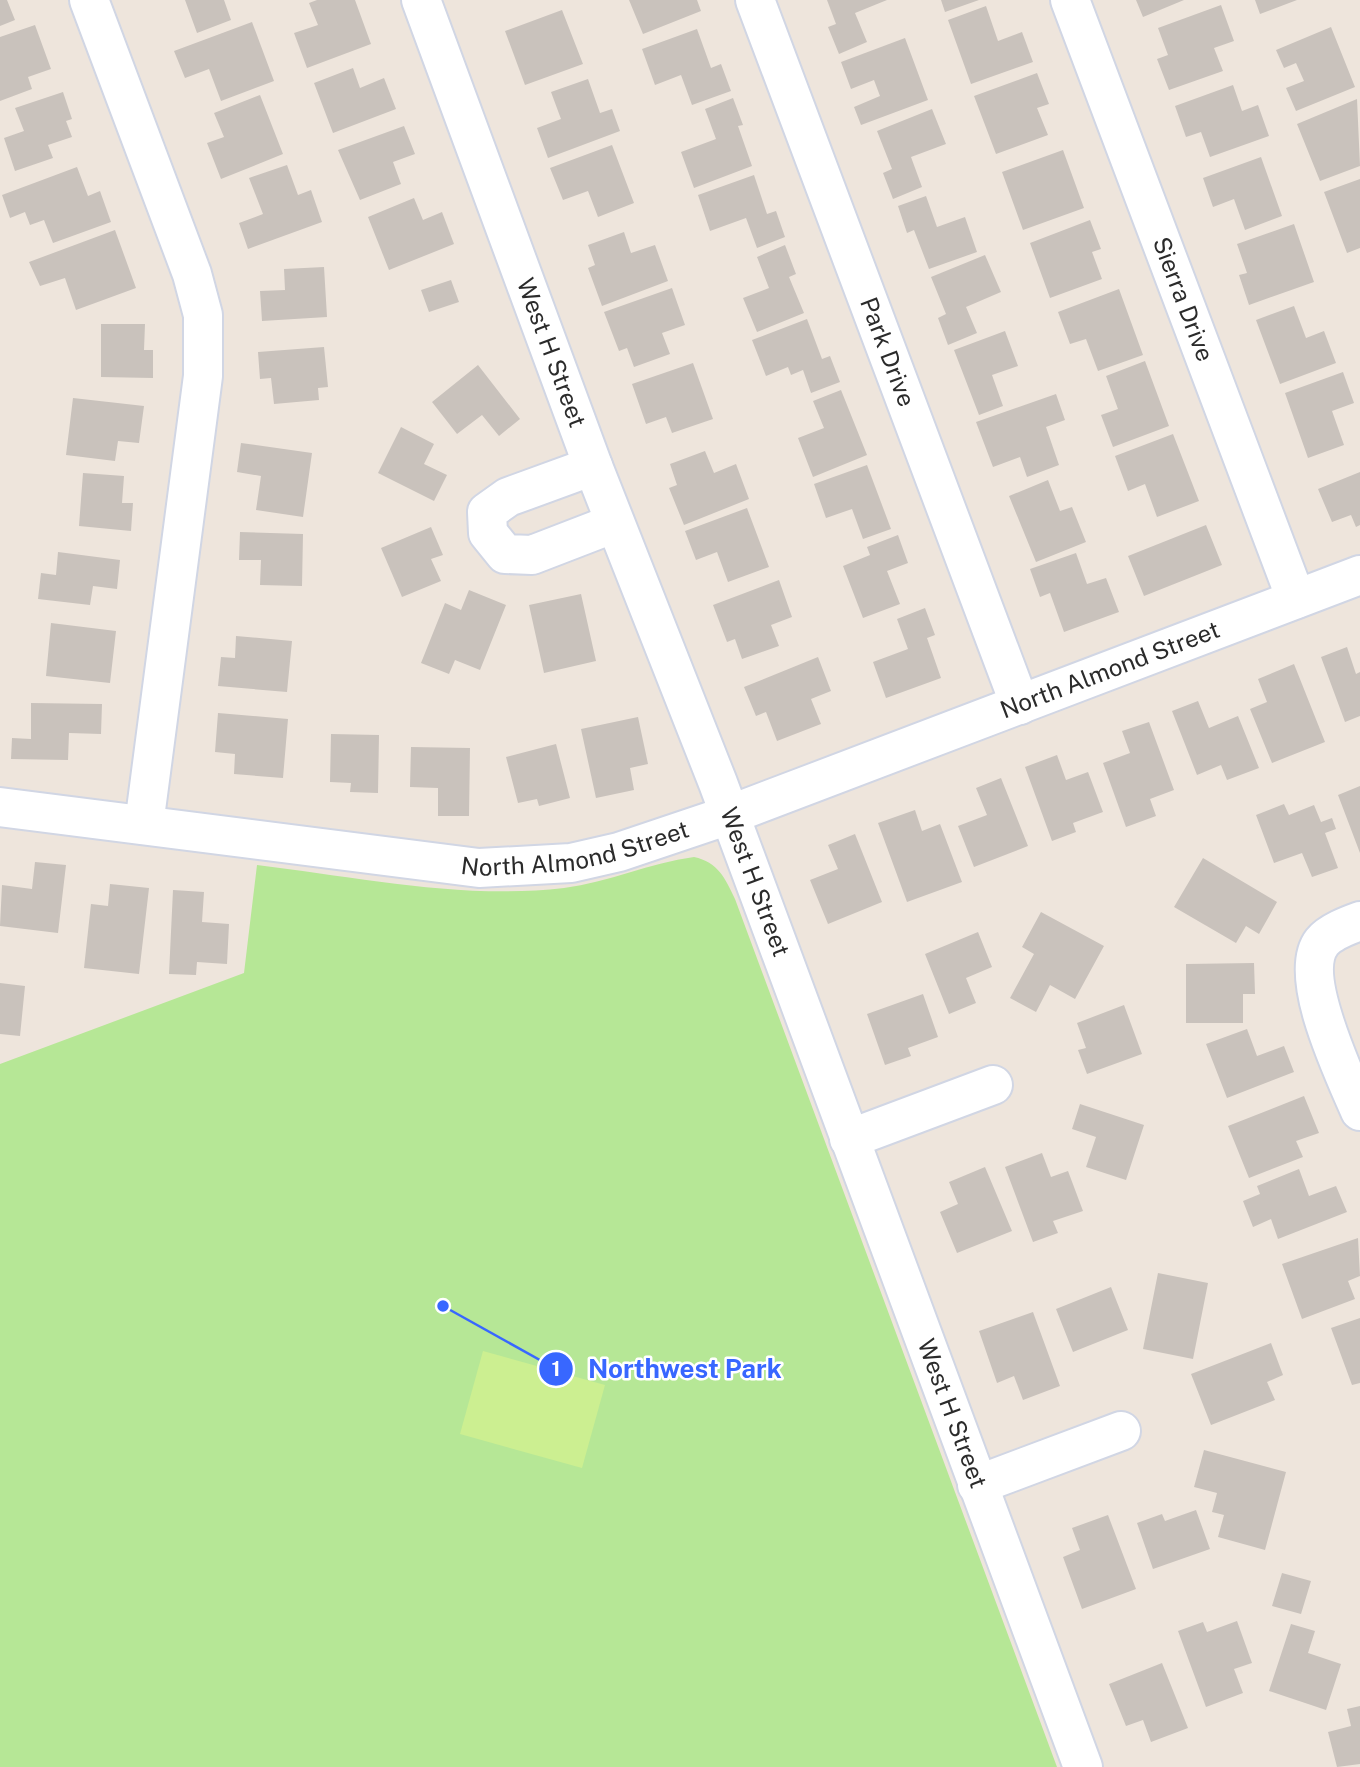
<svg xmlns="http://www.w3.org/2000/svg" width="1360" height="1767" font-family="'Public Sans',sans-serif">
<rect width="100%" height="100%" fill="#eee5dc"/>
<!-- green -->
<path fill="#b6e796" d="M694,857C718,862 725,878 735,899L1057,1767H0V1064L244,973L257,865C358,877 462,900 564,888C609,882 650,863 694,857Z"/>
<!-- pitch -->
<path fill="#ccef91" d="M483,1351L605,1385L582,1468L460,1434Z"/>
<!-- building -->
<path fill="#c9c2bc" d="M0,0H7L15,20L0,26Z
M185,0H224L231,20L197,33Z
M317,0H355L371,44L307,68L294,33L318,25L309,3Z
M629,0H697L701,11L643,34Z
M827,0H887L855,13L867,42L839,54L828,27L836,24Z
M941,0H979L945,12Z
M1136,0H1184L1143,17Z
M1255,0H1297L1260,14Z
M1221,5L1234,41L1214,48L1223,71L1169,90L1157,59L1168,55L1158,28Z
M986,6L998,41L1022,32L1033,62L971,84L948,20Z
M562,10L583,64L525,85L505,31Z
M252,22L274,81L221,101L209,69L185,78L174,51Z
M35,25L51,69L28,77L32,89L0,101V37Z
M1331,27L1355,87L1296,111L1286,88L1304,81L1296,63L1284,68L1276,50Z
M697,29L711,68L721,64L731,91L692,105L681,75L655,85L642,49Z
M905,38L928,100L861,125L854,107L880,96L874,80L851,89L841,62Z
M353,68L360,88L384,78L396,109L333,133L314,83Z
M1037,73L1049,104L1037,108L1048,135L996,154L974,96Z
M588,79L600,113L612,109L620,131L548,158L537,128L561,119L551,92Z
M1233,85L1242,111L1258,105L1269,136L1210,157L1201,132L1186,137L1175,106Z
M63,92L72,119L66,121L72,137L48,145L53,158L15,171L4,138L24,131L15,108Z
M260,95L283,154L221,179L207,143L224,137L214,113Z
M733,98L743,125L738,126L752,166L694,188L681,152L716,139L705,109Z
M1357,99L1360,166L1320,181L1297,124Z
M932,109L946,144L911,157L922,187L893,199L883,173L892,169L877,131Z
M404,126L415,154L393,162L401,184L360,200L338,150Z
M612,145L634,203L598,217L588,191L563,200L550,168Z
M1063,150L1084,208L1023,230L1002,172Z
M1261,157L1282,216L1245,230L1234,199L1213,207L1203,178Z
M287,165L298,195L311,190L322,222L248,249L239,223L263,214L249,178Z
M77,167L88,196L100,191L111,222L53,243L44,220L30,225L25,212L10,218L2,195Z
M754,175L767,214L776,211L785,237L757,248L746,218L710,231L698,195Z
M1360,179V248L1347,253L1324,192Z
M926,196L937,227L965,217L977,252L929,269L914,230L907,233L898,206Z
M414,198L423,220L442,212L454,244L389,270L368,217Z
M1090,220L1101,249L1092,252L1102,279L1050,298L1030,243Z
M1294,224L1314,282L1249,305L1239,275L1247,273L1237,244Z
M115,230L136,288L76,310L65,278L40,286L29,262Z
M624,232L631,253L655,245L668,281L602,306L588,268L595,265L588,245Z
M785,245L796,274L789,277L804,313L757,332L743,298L769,288L757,257Z
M985,255L1001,292L966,307L977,333L948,345L938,318L946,314L931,277Z
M324,267L327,317L262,321L260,291L285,290L284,269Z
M451,280L459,302L429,312L421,290Z
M672,288L685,325L662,333L670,354L634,367L627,348L619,351L604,312Z
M1119,289L1143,355L1098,371L1086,339L1070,344L1058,312Z
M1294,306L1306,338L1324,331L1336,363L1280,384L1256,320Z
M807,319L822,359L830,356L840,382L811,393L803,370L791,375L788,367L766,376L752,340Z
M101,324H145L144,350H153V378L101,377Z
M1005,331L1018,366L992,375L1003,406L979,415L954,350Z
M324,347L328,387L318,388L319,400L274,404L271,378L260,379L258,352Z
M1145,361L1169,426L1113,447L1101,415L1118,409L1106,376Z
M693,363L713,419L672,433L666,417L646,424L632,384Z
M478,365L520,419L499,436L482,415L457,434L432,402Z
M1343,372L1354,403L1332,411L1344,445L1308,458L1285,393Z
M841,390L867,455L813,477L798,438L824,428L813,401Z
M1056,394L1065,420L1046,427L1059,465L1027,477L1020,457L993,467L976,422Z
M73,398L144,406L139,443L118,441L115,461L66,455Z
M401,427L434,444L424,464L447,475L434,501L378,473Z
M1173,434L1199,501L1157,517L1145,484L1128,491L1115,456Z
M241,443L312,453L303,517L256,510L261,476L237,472Z
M705,451L714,473L736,464L749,499L684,525L669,488L677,485L670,464Z
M867,465L891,529L863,539L852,509L826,518L814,484Z
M1360,472V525L1356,527L1351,515L1332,522L1318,489Z
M83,473L124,476L122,503H133L131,531L79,526Z
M1048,480L1060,511L1072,507L1086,542L1036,562L1009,496Z
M747,508L769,567L728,582L717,552L696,560L685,531Z
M1206,525L1222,565L1144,596L1128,556Z
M431,527L443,555L431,559L441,581L402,597L381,548Z
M240,532L303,534L302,586L260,585L261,560H239Z
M898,535L908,563L887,571L900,604L863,618L843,566L870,555L867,547Z
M58,552L120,560L117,589L93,586L90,605L38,599L41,573L56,575Z
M1076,553L1087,584L1106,578L1119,612L1064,632L1050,593L1040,597L1030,569Z
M779,580L792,617L771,625L779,646L742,659L735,639L727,642L713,605Z
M469,590L506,605L480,670L455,660L449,674L421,663L445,603L461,610Z
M581,594L596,661L544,673L529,605Z
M925,608L935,635L927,638L941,678L886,698L873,662L908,649L897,619Z
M51,623L116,631L110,683L46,676Z
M236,636L292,641L287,692L218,686L221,657L235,658Z
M1347,647L1356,674L1360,672V716L1345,722L1321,657Z
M818,657L831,691L811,699L821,724L777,741L766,712L756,716L744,687Z
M1294,664L1325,742L1272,763L1250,709L1267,702L1258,679Z
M1198,701L1209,728L1238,716L1259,768L1227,780L1221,765L1197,775L1172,711Z
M31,703L102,704L101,734L69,733L68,760L11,759L12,738L31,739Z
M218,713L288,719L283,778L234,774L235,754L215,752Z
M638,717L648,764L630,768L634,790L596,798L581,729Z
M1149,722L1174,790L1150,799L1156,816L1126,827L1103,763L1130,753L1122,731Z
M331,734L379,735L378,793L350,792L351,783L330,782Z
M556,744L570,798L539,806L537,799L518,803L506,757Z
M411,747L470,748L469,816H438V788L410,787Z
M1057,755L1066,780L1088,772L1103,812L1073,823L1076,832L1052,841L1025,767Z
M1001,778L1028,846L974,867L958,826L987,815L976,788Z
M1360,786V853L1338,795Z
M1284,804L1289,815L1314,805L1321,822L1332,818L1336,829L1325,833L1338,868L1312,877L1302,853L1274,863L1256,815Z
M915,810L922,831L940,824L962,882L907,902L878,823Z
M855,834L882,902L828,924L810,880L838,869L828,845Z
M1203,858L1277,902L1259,934L1246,926L1236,943L1174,907Z
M35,862L66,865L58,933L0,926L2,885L32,889Z
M110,884L149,888L139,974L84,968L91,904L108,906Z
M173,890L204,892L202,922L229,924L227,964L197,962L196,975L169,974Z
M1041,912L1104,946L1075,999L1050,985L1036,1012L1010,998L1034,954L1022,947Z
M978,932L992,967L966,978L976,1003L949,1014L925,954Z
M1254,963L1255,994H1243V1023H1186V964Z
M0,983L25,986L20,1036L0,1034Z
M923,994L938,1037L908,1048L911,1056L885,1065L867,1014Z
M1124,1005L1142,1054L1087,1074L1078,1050L1086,1048L1077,1023Z
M1247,1029L1257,1056L1284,1046L1294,1072L1227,1098L1206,1044Z
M1304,1096L1319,1133L1296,1141L1303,1157L1249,1178L1228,1126Z
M1080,1104L1144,1125L1126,1180L1086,1167L1096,1137L1072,1129Z
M1042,1153L1051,1177L1068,1171L1083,1211L1053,1221L1058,1233L1033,1242L1005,1167Z
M985,1167L1012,1231L957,1253L940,1212L958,1204L949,1182Z
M1299,1169L1309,1196L1336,1186L1347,1212L1278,1239L1271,1219L1253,1227L1243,1201L1260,1194L1257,1186Z
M1358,1238L1360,1276L1348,1281L1355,1299L1302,1319L1282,1264Z
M1158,1273L1208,1283L1193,1359L1143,1349Z
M1111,1287L1128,1330L1073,1352L1056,1309Z
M1033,1312L1060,1386L1023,1400L1014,1376L997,1383L979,1331Z
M1360,1318V1383L1352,1385L1331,1328Z
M1271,1343L1283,1375L1267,1382L1275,1400L1211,1425L1191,1374Z
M1204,1450L1286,1472L1265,1550L1218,1537L1224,1515L1212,1512L1217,1493L1194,1487Z
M1196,1510L1210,1549L1153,1569L1137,1523L1162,1514L1165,1521Z
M1108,1515L1136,1589L1082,1609L1063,1557L1080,1550L1072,1528Z
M1282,1573L1311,1581L1301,1614L1272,1606Z
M1237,1621L1252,1663L1234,1669L1243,1693L1206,1707L1178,1631L1203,1622L1207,1632Z
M1291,1624L1315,1631L1308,1653L1341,1664L1326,1710L1269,1691Z
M1162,1663L1188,1728L1151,1742L1143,1720L1126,1726L1109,1684Z
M1360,1706V1764L1337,1767L1328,1732L1351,1726L1347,1709Z"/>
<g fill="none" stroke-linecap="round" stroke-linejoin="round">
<!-- minor casing -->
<g stroke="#d1d6e4" stroke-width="42">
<g id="minor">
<path d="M89,0L192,274L203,315V376L144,825"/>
<path id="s1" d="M421,0L593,466L718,783L1083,1767"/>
<path id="s2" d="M755,0L1020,705"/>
<path id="s3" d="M1070,0L1296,599"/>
<path d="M593,466L508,497L487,512L488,533L505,554L532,555L615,523"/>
<path id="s4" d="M0,807L479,868L571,863L619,852L729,815L1360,575"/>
<path d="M1360,921C1349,925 1330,932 1322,942C1296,975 1345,1076 1360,1111"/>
<path d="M849,1139L993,1085"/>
<path d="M977,1485L1121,1431"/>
</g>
</g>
<!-- minor -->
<use href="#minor" stroke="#fff" stroke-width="38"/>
</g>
<g text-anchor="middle" stroke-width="5" stroke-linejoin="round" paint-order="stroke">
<!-- street labels -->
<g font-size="24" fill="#2b2b2b" stroke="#fff">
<text dy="8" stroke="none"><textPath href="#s3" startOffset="320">Sierra Drive</textPath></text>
<text dy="8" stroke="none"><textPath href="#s2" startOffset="376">Park Drive</textPath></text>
<text dy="8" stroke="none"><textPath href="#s1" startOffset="376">West H Street</textPath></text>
<text dy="8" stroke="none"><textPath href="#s4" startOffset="1148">North Almond Street</textPath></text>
<text dy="8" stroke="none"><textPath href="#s4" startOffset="581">North Almond Street</textPath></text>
<text dy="8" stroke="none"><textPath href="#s1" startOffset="943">West H Street</textPath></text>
<text dy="8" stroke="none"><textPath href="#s1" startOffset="1510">West H Street</textPath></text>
</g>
</g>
<!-- callouts -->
<path fill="none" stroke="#3867ff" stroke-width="2.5" d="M443 1306L556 1369"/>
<g fill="#3867ff" stroke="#fff" stroke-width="2.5">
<circle cx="443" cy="1306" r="7"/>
<circle cx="556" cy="1369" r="18"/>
</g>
<g font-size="21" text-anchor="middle" font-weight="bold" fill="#fff">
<text x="556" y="1376">1</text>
</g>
<g font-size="26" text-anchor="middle" font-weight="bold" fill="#3867ff" stroke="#fff" stroke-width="5" stroke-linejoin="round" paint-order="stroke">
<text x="685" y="1378">Northwest Park</text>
</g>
</svg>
